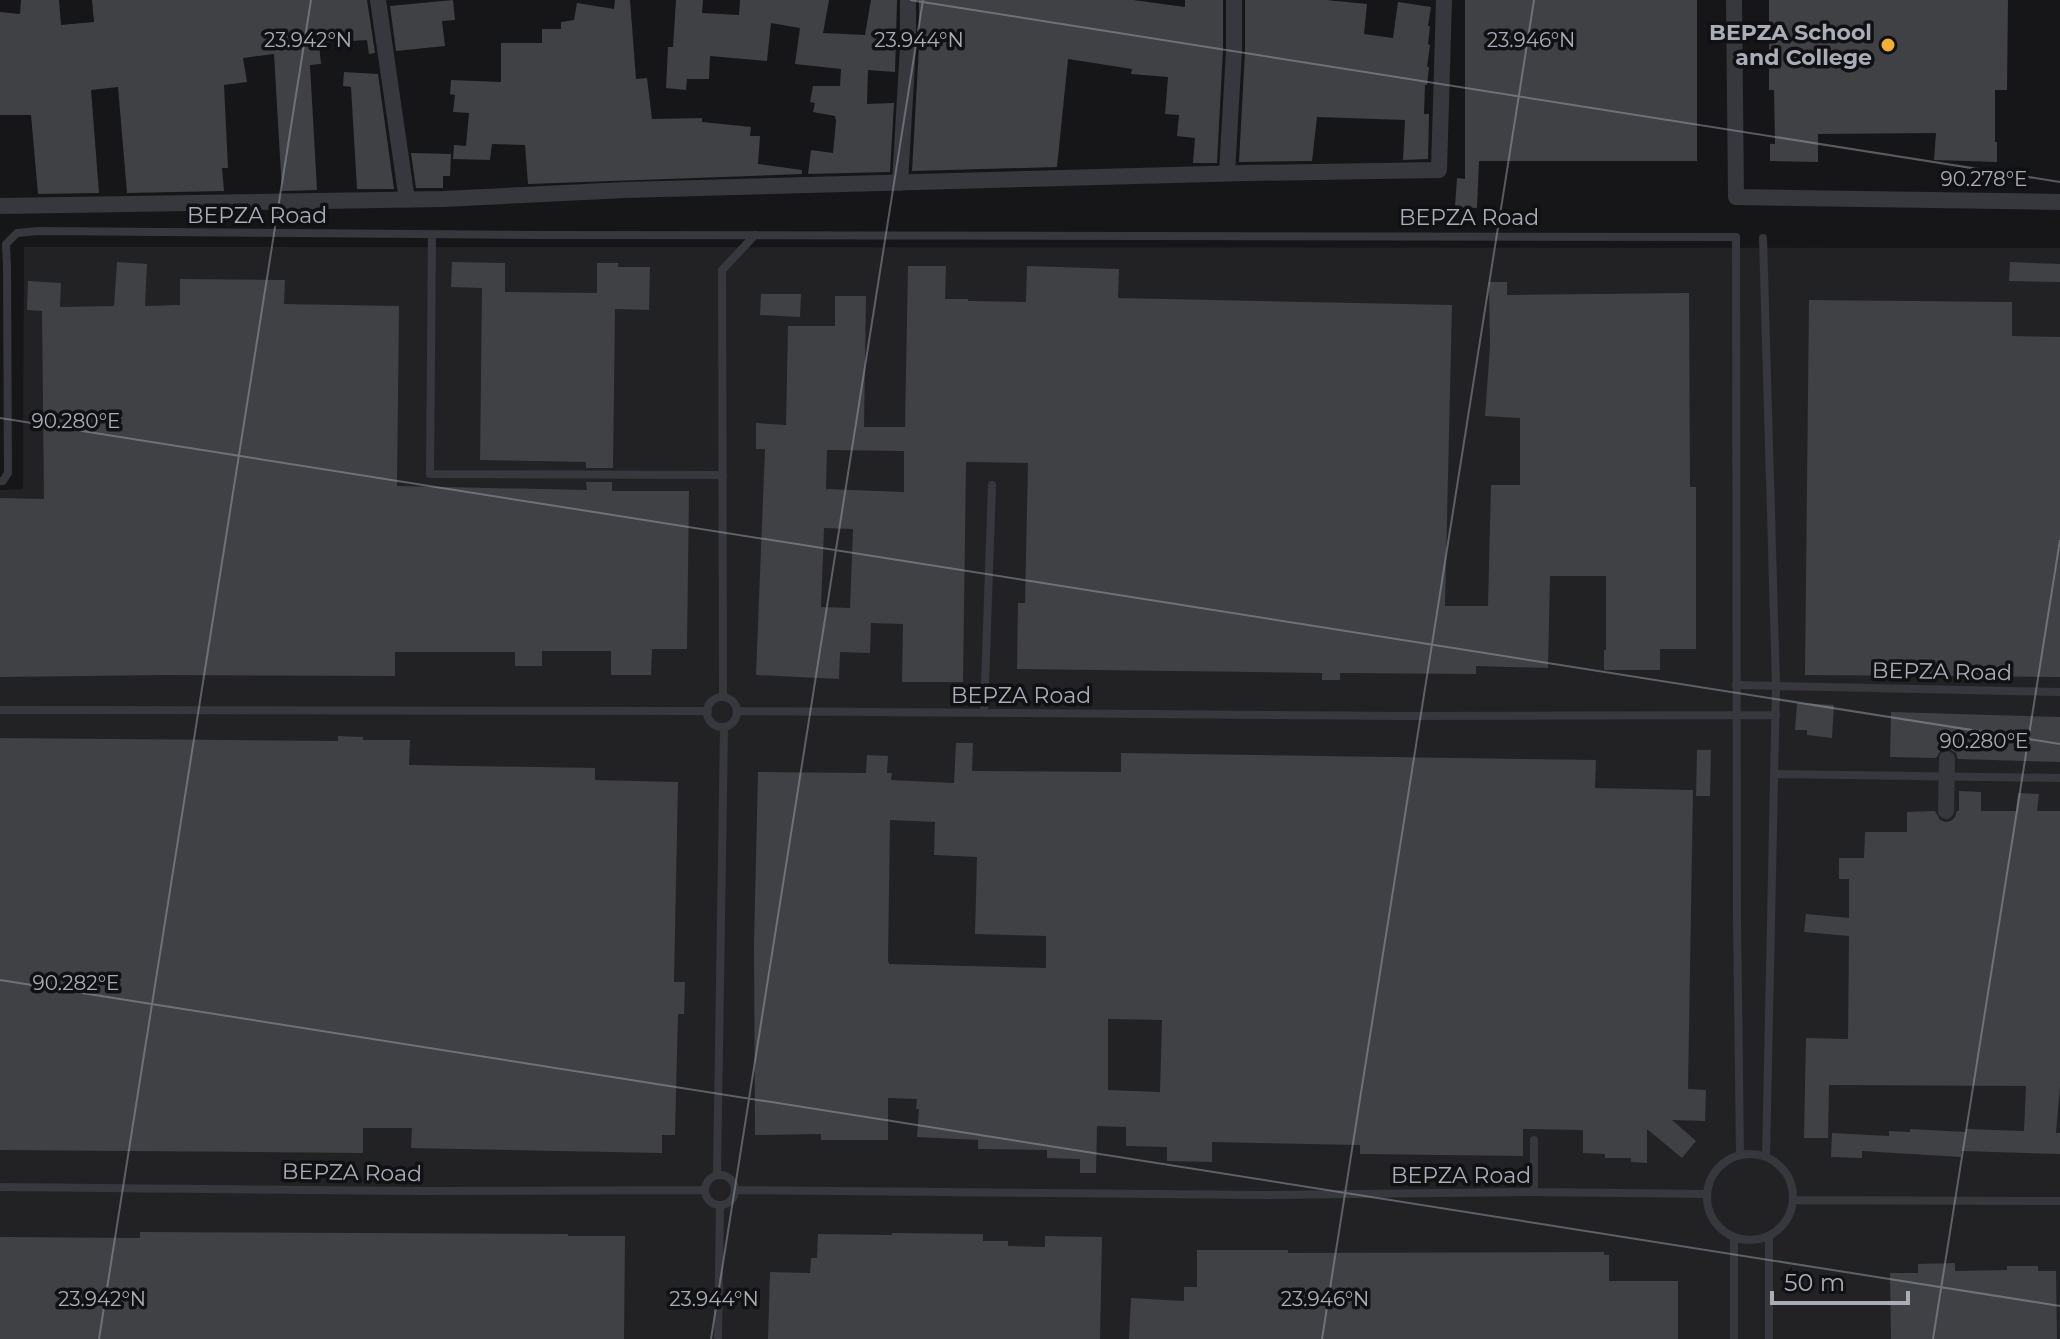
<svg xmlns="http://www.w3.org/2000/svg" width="2060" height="1339" font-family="Montserrat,sans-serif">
<rect width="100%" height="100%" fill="#161618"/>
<!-- built -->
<path fill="#222225" d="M24,247L2060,248V1339H0V490L23,489Z"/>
<!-- building -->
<path fill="#404145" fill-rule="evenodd" d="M21,0H59L61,25L94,22L92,0H367L375,53L369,54L367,40L319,43L321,64L310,65L317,190L282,191L274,54L243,58L247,82L224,85L228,168H222L224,191L127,193L118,87L91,90L99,193L38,194L31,115H0V12L20,14Z
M453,0L455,20L442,21L445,46L396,51L390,6Z
M615,0H630L636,79L647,78L652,119L702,118V122L751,127L750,136H760L758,164L802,170V174L528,184L525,145L492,144L490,160L453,159L454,145L466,146L469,113L453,112L455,95L450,94L451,80L501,82V43H542V29H561V22L574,20L577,3L614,9Z
M676,0H703L702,13L739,15L740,0H829L823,33L865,35L871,0H897L895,72L868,70L867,104L894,103L890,172L808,174L811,150L833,153L836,121L835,116L813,112L815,103L810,102L813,86H840L841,69L795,64L800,28L771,23L767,61L710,56L709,79H687L686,90L666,88L668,47H673Z
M919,0H1133L1185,7V0H1223V50L1217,163H1193L1195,138L1177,136L1179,115L1165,114L1168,77L1131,74L1132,69L1068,59L1057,167L912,171L919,47Z
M1245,0H1326L1367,4L1364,34L1393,38L1398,2L1431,7L1428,26H1430L1428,44L1430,45L1427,67H1429L1427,85H1425L1424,114H1429L1428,159L1403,160L1405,120L1317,117L1312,161L1239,162L1245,51Z
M1465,0H1697V161H1479L1477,208L1455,207L1457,178L1465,179Z
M1769,0H2008L2007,90H1995V142H1997V162L1934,160L1936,133L1818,134V162L1770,161V144H1775L1774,90H1769Z
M344,72L378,74L394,189H357L351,87L343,86Z
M411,153L451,154L450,176H443V188H416Z
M117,262L147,264L145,306L180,305V279L285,280L284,304L399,306L397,486L587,490L586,482H612V491H689L687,649H652L651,675H611V651H542V666H515V652H395V676L167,675L0,677V498L44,499L42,311L27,310L28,281L61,283L60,307L114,306Z
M452,262L505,263V292L597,293V263H618V267H650L649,310L615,309L613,468H586V462L480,460L482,288L451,287Z
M2010,262L2060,264V282L2009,281Z
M908,266H946L945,299H968V301L1026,302L1027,266L1119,269L1118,298L1452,305L1445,606H1488L1491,485H1520V418L1485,416L1490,346L1489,282H1507V295L1689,293L1690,487H1696V649H1660V670H1604V650H1606V576H1550L1548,668L1476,666V674L1340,673V680H1322V673L1017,669L1018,603H1025L1028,463L966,462L963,682H902L903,624L871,623L870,653L840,652L839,679L756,675L765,449H756V423L786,425L788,326H835V296H866L864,427H905ZM827,450L904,451V492L826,489ZM824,528L853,529L850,608L821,607Z
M761,294H801L800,317L760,315Z
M1809,300L2012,302V336L2060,337V677L1805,675Z
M1797,703L1834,705L1832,738L1807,735V730H1795Z
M1891,712L2060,717V762L1958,759L1956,753L1948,748L1941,750L1936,758L1890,757Z
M338,736L363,737V740H410L409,765L595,768V780L678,782L674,982H685L684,1014H678L675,1135H662V1153L411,1148L412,1128H363V1153L0,1150V738L338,741Z
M956,743H973L972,771L1121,772V753L1596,760L1595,788L1693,790L1688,1089L1706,1090L1705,1121L1672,1120L1696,1141L1682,1158L1647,1129V1163L1631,1162V1158H1605V1154L1583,1153V1130L1523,1129V1156L1360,1154V1145L1212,1142V1162L1167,1161V1147L1126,1146V1127L1097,1126L1096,1173H1080V1159L1047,1158V1150L978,1149V1140L917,1137L919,1109H916L917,1099L888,1098V1140H821V1134L755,1135L754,944L758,772L866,773L867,755L888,756L887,773H892L891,780L954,783ZM890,820L935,822L934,855L977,857L975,934L1046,936V968L889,964L888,961ZM1108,1019L1162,1020L1160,1092L1108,1090Z
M1697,750H1711L1710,796H1696Z
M1959,791L1981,792V811H2016L2018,793L2039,794L2037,811H2060V1086L2056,1133H2060V1154L1961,1151V1157L1862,1151V1158L1831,1157L1832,1133L1889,1136V1131L1910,1132V1129L1966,1132V1129L2024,1131L2026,1086L1829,1085L1828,1138H1804L1806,1038L1848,1039L1849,936L1804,932L1806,914L1849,918V879H1839V858H1864L1865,832H1907V812L1935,811L1940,820L1945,822L1951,821L1955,817L1957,811H1959Z
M140,1232L568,1234V1236H625L624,1339H0V1237L140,1238Z
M892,1233L983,1234V1241H1008V1246L1045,1247V1236L1102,1237L1100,1339H768L770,1272L810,1273L811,1258H817L818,1234L892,1235Z
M1197,1250H1288V1253L1604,1252V1255H1609V1281H1678V1339H1129L1131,1298L1184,1301V1287H1197Z
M1955,1263V1271L2007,1270V1266H2038V1271H2056L2057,1339H1891L1890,1273H1918V1264Z"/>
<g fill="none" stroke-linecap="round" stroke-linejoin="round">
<!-- lane -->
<path stroke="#37383d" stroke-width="8" d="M432,234L430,474L723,475
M1763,238L1776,686L1766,1157
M0,481H3L8,473L7,266L6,244L17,233L38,231L544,235L1736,237L1737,919L1740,1155
M1736,685L2060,692
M723,697L722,270L755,235
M707 712a15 15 0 1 1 30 0a15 15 0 1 1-30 0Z
M0,710L708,711
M737,711L1399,716L1776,715
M984,713L992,485
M1775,774L2060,778
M1534,1140V1192
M1707 1197a43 43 0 1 1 86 0a43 43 0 1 1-86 0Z
M717,1175L724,727
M705 1190a15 15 0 1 1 30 0a15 15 0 1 1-30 0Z
M0,1187L420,1191L705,1190
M735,1190L1266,1195L1534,1192L1707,1194
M1793,1200L2060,1201
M1769,1236V1339
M718,1339L720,1205
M1734,1339V1237"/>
<!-- street -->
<path stroke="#37383d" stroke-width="16" d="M378,0L407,200
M1734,0L1736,197L2060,202
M1227,173L1234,50V0
M900,183L908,46V0
M0,206L443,199L625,190L1247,173L1439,170L1444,0
M1946,811L1947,759"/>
</g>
<!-- ticks -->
<path fill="none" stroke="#a8adb8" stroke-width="2" stroke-opacity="0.45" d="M910,0L2060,182M0,418L2060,744M0,980L2060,1306M99,1339L311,0M711,1339L923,0M1322,1339L1534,0M1933,1339L2060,540"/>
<!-- markers -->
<circle fill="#f2b134" stroke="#111113" stroke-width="3" cx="1888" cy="45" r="8"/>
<g text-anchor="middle" stroke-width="7" stroke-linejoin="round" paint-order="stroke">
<!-- poi labels -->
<g font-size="22" font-weight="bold" fill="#a8adb8" stroke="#111113" text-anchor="end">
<text x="1872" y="40">BEPZA School<tspan x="1872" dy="25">and College</tspan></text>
</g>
<!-- street labels -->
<g font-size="22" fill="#a8adb8" stroke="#111113">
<text x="257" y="223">BEPZA Road</text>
<text x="1469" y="225">BEPZA Road</text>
<text transform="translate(1942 671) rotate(1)" y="8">BEPZA Road</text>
<text x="1021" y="703">BEPZA Road</text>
<text transform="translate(352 1172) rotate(1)" y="8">BEPZA Road</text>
<text x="1461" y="1183">BEPZA Road</text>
</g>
</g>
<g font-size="20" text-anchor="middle" fill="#a8adb8" stroke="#111113" stroke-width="7" stroke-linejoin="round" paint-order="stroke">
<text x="308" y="47">23.942°N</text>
<text x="919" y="47">23.944°N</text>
<text x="1531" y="47">23.946°N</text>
<text x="1984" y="186">90.278°E</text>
<text x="76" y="428">90.280°E</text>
<text x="1984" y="748">90.280°E</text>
<text x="76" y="990">90.282°E</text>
<text x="102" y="1306">23.942°N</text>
<text x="714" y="1306">23.944°N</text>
<text x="1325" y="1306">23.946°N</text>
</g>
<!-- scale -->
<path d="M1772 1291v12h136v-12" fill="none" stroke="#a8adb8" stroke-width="4"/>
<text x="1784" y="1291" font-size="24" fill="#a8adb8" stroke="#111113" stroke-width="6" paint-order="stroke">50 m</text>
</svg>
